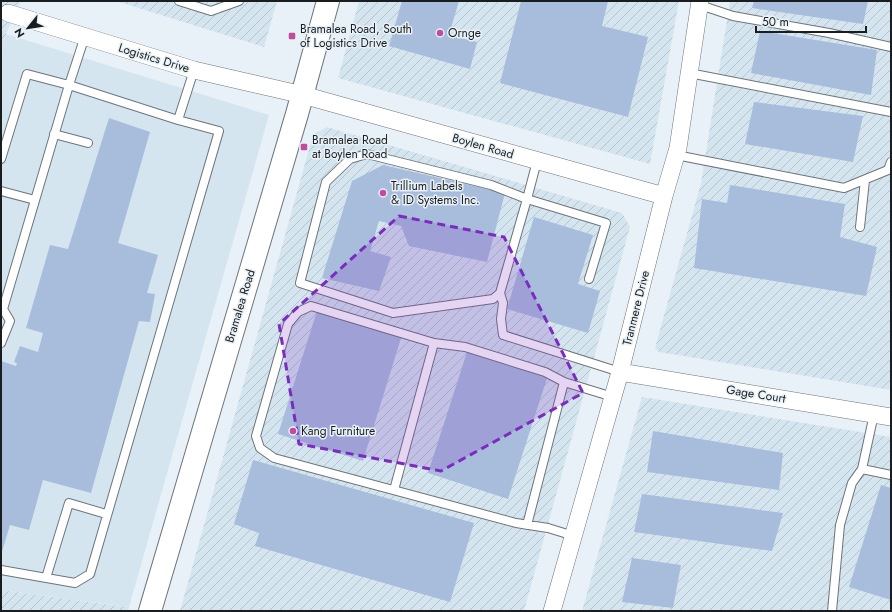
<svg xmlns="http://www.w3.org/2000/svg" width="892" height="612" font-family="Jost,sans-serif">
<defs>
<pattern id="industrial-furrows" width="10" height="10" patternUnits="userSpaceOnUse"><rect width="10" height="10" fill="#d5e5f0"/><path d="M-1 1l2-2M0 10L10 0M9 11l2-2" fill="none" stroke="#b6c4cd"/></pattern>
</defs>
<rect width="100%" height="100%" fill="#e8f1f7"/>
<!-- built -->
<path fill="#d5e5f0" d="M6,34L269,115L129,607L1,590V52Z"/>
<!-- industrial -->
<path fill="url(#industrial-furrows)" d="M1,1H21L6,34L1,52Z
M116,1H277L264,47Z
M359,1H679L650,164L338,78Z
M730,1H891V390L659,352L655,348L701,183Z
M327,127L622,213L630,227L524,611H180L313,135Z
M642,397L891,437V611H582Z
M1,590L119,606L129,607L128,611H1Z"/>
<!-- building -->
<path fill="#a8bddb" d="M402,1H459L449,35L477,42L470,69L389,46Z
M521,1H608L602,26L648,37L628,117L500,83Z
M754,1H868L863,24L752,8Z
M760,31L877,50L871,95L751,73Z
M754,102L863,116L853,162L745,144Z
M109,118L150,132L118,243L158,255L147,293L155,294L150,322L139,321L91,493L43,480L29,530L10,525L1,555V361L16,366L17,363L14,362L20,346L38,352L43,333L26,328L50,245L68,249Z
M383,165L505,193L487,262L409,246L401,226L379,221L370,251L391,257L379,291L322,278L352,181Z
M730,185L845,204L840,237L877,247L866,296L694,268L702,199L727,203Z
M534,217L593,235L578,284L600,291L588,333L507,309Z
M317,311L401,338L363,461L278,434Z
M468,349L548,375L508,499L428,473Z
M653,431L783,453L779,490L647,472Z
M253,460L474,523L450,602L255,546L259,533L234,524Z
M881,485L891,488V600L849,587Z
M642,494L783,513L772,551L634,532Z
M632,558L681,565L673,608L622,602Z"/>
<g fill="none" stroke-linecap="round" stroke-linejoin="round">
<!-- lane casing -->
<g stroke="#6d757a" stroke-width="10">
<path id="lane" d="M179,1L211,11L239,1
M700,5L733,16L829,33L891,47
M689,73L891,112
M178,120L194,70
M54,134L88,143
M676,155L844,188L888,170L891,162
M1,159L27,74L69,85L85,36
M537,161L527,199L491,185L367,154L350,159L326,182L300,283L393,313L493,299L500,293L527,199L606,223L589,279
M1,191L35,200
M860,227L865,180
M500,293L503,303L501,319L503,335L620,372
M1,309H3L69,85L178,120L219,131L90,574L75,583L1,570
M1,343L10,321L3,309
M874,414L862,469L891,475
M394,490L434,343
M527,525L564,382
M574,536L548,528L516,523L274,458L260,448L256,436L288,324L298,312L311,306L434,343L465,347L545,372L564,382L613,397
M46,578L69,503L106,514
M832,611L840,525L852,483L862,469"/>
</g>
<!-- street casing -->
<g stroke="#6d757a" stroke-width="18">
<path id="street" d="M8,13L194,70L303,95L664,196
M620,372L891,417
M552,611L620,372L664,196L678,148L700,1"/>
</g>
<!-- secondary casing -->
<g stroke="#6d757a" stroke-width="24">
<path id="secondary" d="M150,611L297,114L328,1"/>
</g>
<!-- lane -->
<use href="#lane" stroke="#fff" stroke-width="8"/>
<!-- street -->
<use href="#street" stroke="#fff" stroke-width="17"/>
<!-- secondary -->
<use href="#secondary" stroke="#fff" stroke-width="22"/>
</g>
<!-- marked area -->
<path fill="#7b2cbf" fill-opacity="0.2" stroke="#7b2cbf" stroke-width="3" stroke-dasharray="8 5" stroke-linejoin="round" d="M399,216L504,237L583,393L441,471L299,444L279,324Z"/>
<!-- markers -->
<g fill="#c34a9f" stroke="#e8f1f7" stroke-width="1.5">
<circle cx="440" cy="33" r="4"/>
<rect x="288" y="32" width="8" height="8" rx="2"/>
<rect x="300" y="143" width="8" height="8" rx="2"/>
<circle cx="383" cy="193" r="4"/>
<circle cx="293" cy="431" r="4"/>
</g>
<g text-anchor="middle" stroke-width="3" stroke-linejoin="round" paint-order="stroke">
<!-- poi labels -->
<g font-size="12" fill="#1a1d1f" stroke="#e8f1f7" text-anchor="start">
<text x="300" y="33">Bramalea Road, South<tspan x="300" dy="14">of Logistics Drive</tspan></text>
<text x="448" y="37">Ornge</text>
<text x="312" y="144">Bramalea Road<tspan x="312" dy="14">at Boylen Road</tspan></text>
<text x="391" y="190">Trillium Labels<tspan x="391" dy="14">&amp; ID Systems Inc.</tspan></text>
<text x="301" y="435">Kang Furniture</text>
</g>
<!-- street labels -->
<g font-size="12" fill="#1a1d1f" stroke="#e8f1f7">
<text transform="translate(154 58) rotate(17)" y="4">Logistics Drive</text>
<text transform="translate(483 146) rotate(16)" y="4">Boylen Road</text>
<text transform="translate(240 306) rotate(-73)" y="4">Bramalea Road</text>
<text transform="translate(636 308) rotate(-76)" y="4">Tranmere Drive</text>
<text transform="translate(756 394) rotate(9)" y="4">Gage Court</text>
</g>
</g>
<!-- border -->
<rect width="892" height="612" fill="none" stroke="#1a1d1f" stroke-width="4"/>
<!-- north arrow -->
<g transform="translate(28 28) rotate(240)" stroke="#e8f1f7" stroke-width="3" paint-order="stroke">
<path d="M0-3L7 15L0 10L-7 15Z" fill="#1a1d1f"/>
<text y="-6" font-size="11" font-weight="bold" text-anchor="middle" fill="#1a1d1f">N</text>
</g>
<!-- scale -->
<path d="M756 26v6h110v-6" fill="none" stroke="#1a1d1f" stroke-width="2"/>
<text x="762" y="26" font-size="12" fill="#1a1d1f" stroke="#e8f1f7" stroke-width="3" paint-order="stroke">50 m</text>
</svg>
